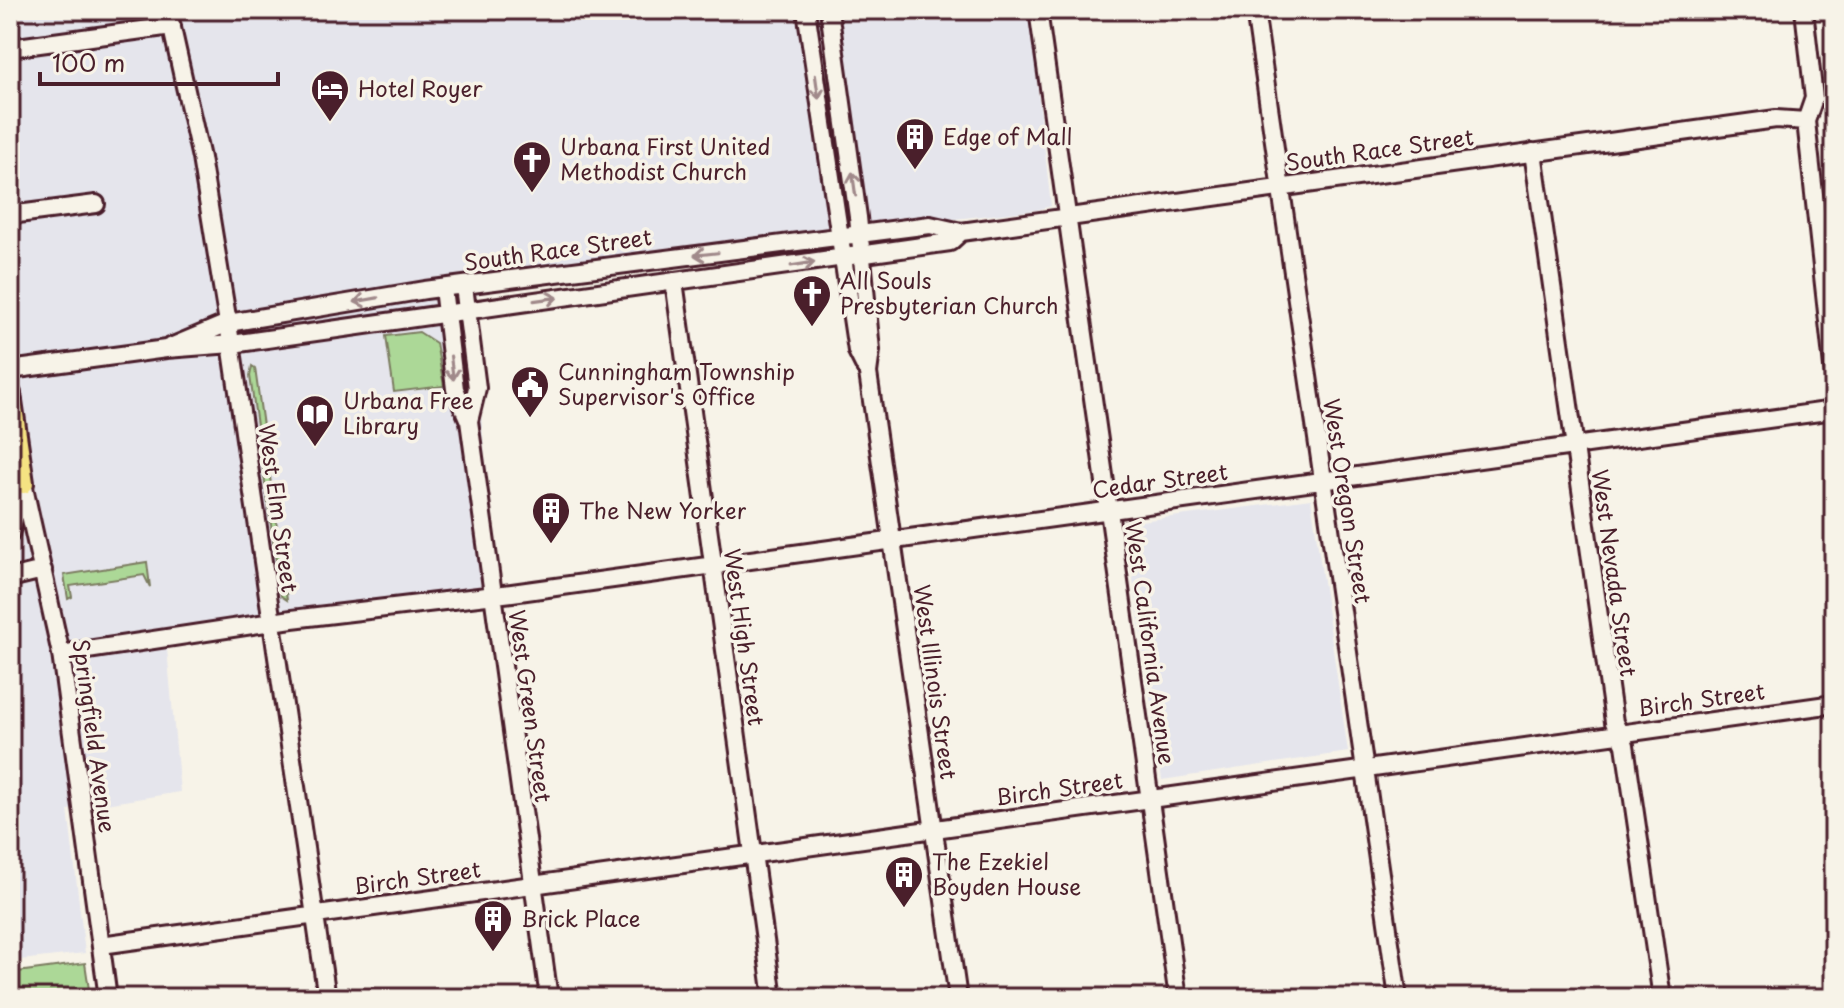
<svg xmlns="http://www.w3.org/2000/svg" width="1844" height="1008" font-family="'Playpen Sans',sans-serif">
<rect width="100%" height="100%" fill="#f7f3e8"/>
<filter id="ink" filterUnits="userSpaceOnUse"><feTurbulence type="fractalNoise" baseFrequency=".0125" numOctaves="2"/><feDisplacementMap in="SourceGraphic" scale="16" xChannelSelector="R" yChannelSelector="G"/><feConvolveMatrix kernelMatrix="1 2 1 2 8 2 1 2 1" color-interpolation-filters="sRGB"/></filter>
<g filter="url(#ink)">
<!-- built -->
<path fill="#e5e5ec" d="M10,10H1029L1051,206L1037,210L719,245L584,265L469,297L496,565L492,594L166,638L180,792L68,810L85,953L10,961Z
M1311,499L1348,752L1162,780L1125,523Z"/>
<!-- green -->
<path fill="#acd897" stroke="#7b7c61" stroke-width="2" d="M419,332L436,343L444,386L394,392L386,336Z
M252,366L255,368L287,600L281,596L250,376Z
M147,562L150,587L144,575L70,586L72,597L68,599L64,575Z
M85,963L90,996L10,998V973Z"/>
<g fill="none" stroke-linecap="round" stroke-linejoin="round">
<!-- minor casing -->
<g stroke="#4a1f2b" stroke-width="22">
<path id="minor" d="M168,10L201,158L228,323L327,998
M806,10L857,351L868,373
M829,10L858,217L871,350L868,373L958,998
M1038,10L1178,998
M1255,10L1398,998
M1804,10L1814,98L1806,121L1834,376
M10,48L172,26
M1533,152L1614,722L1625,745L1662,998
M10,215L96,204
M674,281L773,998
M464,286L477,388L469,421
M443,288L455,389L469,421L549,998
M166,349L228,323L425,290L930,225L961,232L1776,119L1806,121
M10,370L166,349L232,344L950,242L961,232
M23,483L61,654L108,998
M10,534L22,488
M10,578L43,570
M61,654L292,619L512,593L1834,410
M101,945L1834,704"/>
</g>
<!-- major casing -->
<g stroke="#4a1f2b" stroke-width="26">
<path id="major" d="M10,394L23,483"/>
</g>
<!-- minor -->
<use href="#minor" stroke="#f7f3e8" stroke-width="16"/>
<!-- major -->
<use href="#major" stroke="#f5e382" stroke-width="20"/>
</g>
<!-- one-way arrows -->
<defs><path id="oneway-shaft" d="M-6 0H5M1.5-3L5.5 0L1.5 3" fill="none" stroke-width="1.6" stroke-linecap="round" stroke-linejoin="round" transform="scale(2)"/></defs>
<g stroke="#a0898a">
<use href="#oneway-shaft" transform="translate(817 87) rotate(82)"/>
<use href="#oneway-shaft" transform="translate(854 184) rotate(-98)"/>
<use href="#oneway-shaft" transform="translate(706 254) rotate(174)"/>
<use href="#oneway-shaft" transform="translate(803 264) rotate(-9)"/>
<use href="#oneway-shaft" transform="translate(546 299) rotate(-8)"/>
<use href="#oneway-shaft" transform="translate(366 300) rotate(170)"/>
<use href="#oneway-shaft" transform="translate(452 368) rotate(83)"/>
</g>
</g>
<!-- icons -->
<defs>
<g id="hotel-pin" transform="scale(2)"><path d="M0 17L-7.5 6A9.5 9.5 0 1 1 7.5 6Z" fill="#4a1f2b" stroke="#f7f3e8"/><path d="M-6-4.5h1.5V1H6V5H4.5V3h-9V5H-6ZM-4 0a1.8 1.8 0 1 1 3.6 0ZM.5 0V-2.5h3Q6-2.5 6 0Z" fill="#fff"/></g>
<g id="building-pin" transform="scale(2)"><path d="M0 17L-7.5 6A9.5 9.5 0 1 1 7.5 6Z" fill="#4a1f2b" stroke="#f7f3e8"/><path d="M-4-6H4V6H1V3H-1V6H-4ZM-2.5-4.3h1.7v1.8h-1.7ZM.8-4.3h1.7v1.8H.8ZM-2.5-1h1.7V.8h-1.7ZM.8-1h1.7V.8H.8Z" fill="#fff"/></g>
<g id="church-pin" transform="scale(2)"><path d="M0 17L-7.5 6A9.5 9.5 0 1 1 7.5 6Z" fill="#4a1f2b" stroke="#f7f3e8"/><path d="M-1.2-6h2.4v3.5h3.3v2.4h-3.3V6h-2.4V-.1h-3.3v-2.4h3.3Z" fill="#fff"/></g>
<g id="civic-pin" transform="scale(2)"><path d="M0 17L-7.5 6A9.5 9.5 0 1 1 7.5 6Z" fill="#4a1f2b" stroke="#f7f3e8"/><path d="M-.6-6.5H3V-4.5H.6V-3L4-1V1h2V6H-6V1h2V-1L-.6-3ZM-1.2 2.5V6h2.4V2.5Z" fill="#fff"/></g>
<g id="library-pin" transform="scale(2)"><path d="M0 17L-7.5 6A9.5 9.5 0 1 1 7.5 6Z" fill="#4a1f2b" stroke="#f7f3e8"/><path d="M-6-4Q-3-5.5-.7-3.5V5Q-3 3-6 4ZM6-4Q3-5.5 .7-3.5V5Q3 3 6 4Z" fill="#fff"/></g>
</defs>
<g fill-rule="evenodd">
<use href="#hotel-pin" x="330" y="89"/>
<use href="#building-pin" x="915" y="137"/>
<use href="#church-pin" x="532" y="160"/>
<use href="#church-pin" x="812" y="294"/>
<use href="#civic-pin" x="530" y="385"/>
<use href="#library-pin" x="315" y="414"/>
<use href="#building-pin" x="551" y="511"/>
<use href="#building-pin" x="904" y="875"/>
<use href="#building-pin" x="493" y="919"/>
</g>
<g text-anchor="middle" stroke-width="7" stroke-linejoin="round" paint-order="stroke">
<!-- poi labels -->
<g font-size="22" fill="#4a1f2b" stroke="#f7f3e8" text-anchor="start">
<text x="358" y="97">Hotel Royer</text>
<text x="943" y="145">Edge of Mall</text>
<text x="560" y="155">Urbana First United<tspan x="560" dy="25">Methodist Church</tspan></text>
<text x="840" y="289">All Souls<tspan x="840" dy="25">Presbyterian Church</tspan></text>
<text x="558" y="380">Cunningham Township<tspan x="558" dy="25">Supervisor's Office</tspan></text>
<text x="343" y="409">Urbana Free<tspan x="343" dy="25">Library</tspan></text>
<text x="579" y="519">The New Yorker</text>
<text x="932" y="870">The Ezekiel<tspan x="932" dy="25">Boyden House</tspan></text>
<text x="521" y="927">Brick Place</text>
</g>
<!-- street labels -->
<g font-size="22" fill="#4a1f2b" stroke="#f7f3e8">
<text transform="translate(1380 150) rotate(-8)" y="8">South Race Street</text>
<text transform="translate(558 250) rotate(-8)" y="8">South Race Street</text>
<text transform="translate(1160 481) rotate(-8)" y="8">Cedar Street</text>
<text transform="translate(1347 501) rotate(81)" y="8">West Oregon Street</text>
<text transform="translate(278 508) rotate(82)" y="8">West Elm Street</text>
<text transform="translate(1614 573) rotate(82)" y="8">West Nevada Street</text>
<text transform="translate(744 637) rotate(82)" y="8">West High Street</text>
<text transform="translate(1150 643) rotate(82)" y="8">West California Avenue</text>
<text transform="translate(935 682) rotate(82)" y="8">West Illinois Street</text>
<text transform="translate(1701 700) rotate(-8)" y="8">Birch Street</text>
<text transform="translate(530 706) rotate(82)" y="8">West Green Street</text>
<text transform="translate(94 736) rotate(82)" y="8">Springfield Avenue</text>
<text transform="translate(1059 789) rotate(-8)" y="8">Birch Street</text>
<text transform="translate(417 878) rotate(-8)" y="8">Birch Street</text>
</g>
</g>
<!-- margin -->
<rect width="1844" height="1008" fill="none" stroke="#f7f3e8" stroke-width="40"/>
<rect x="20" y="20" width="1804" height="968" fill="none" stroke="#4a1f2b" stroke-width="3" filter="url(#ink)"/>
<!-- scale -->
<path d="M40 72v12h238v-12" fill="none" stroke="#4a1f2b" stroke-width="4"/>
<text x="52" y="72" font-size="24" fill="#4a1f2b" stroke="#f7f3e8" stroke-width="6" paint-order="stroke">100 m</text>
</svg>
